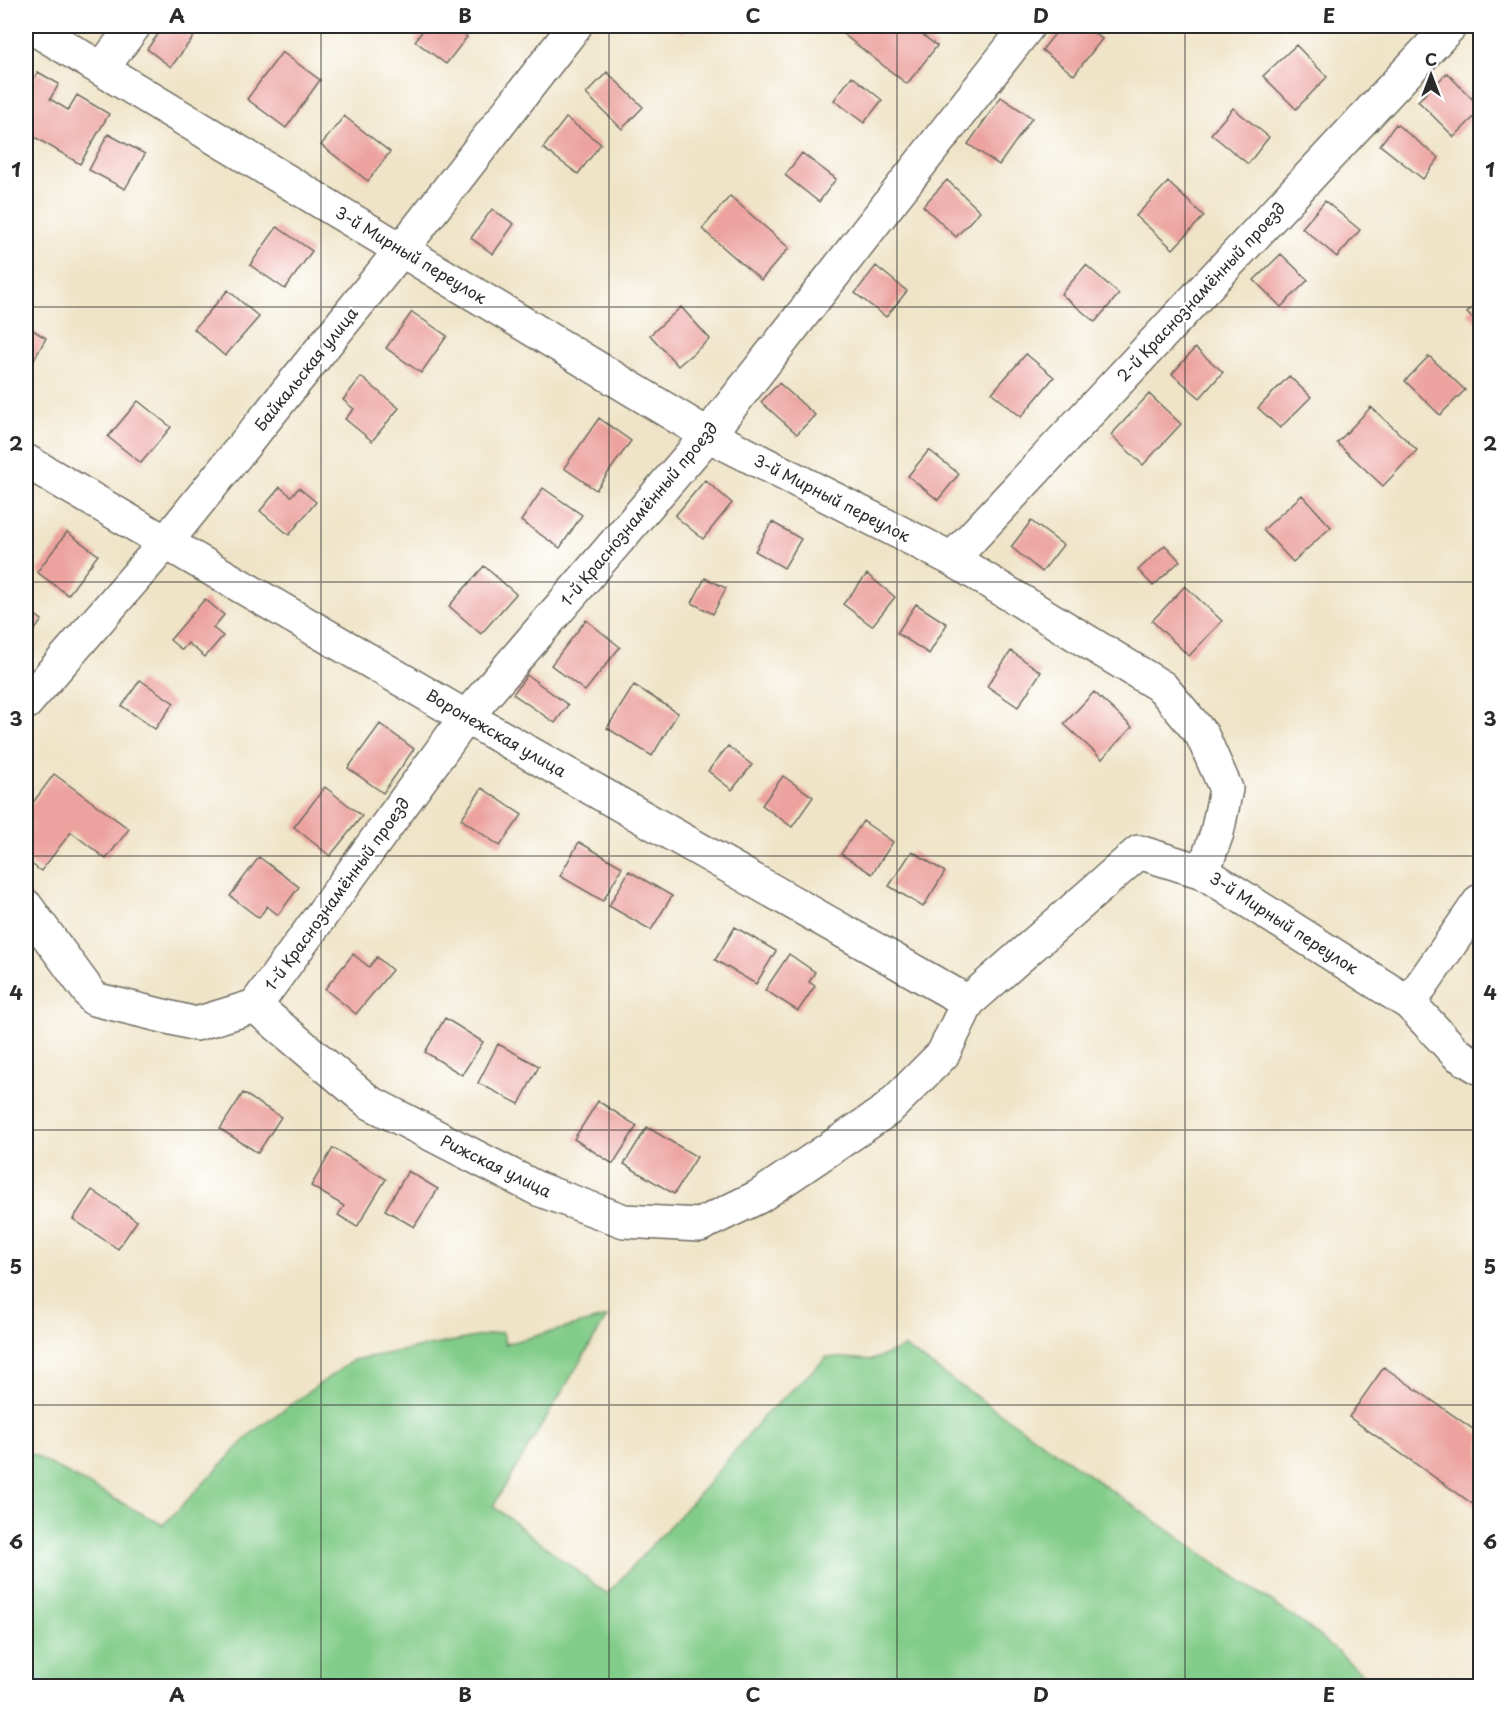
<svg xmlns="http://www.w3.org/2000/svg" width="1506" height="1712" font-family="'Playpen Sans',sans-serif">
<rect width="100%" height="100%" fill="#fff"/>
<filter id="ink" filterUnits="userSpaceOnUse"><feTurbulence type="fractalNoise" baseFrequency=".0167" numOctaves="2"/><feDisplacementMap in="SourceGraphic" scale="12" xChannelSelector="R" yChannelSelector="G"/><feConvolveMatrix kernelMatrix="1 2 1 2 8 2 1 2 1" color-interpolation-filters="sRGB"/></filter>
<filter id="wash" filterUnits="userSpaceOnUse"><feTurbulence type="fractalNoise" baseFrequency=".008" numOctaves="4" result="noise"/><feDisplacementMap in="SourceGraphic" scale="24" xChannelSelector="R" yChannelSelector="G"/><feGaussianBlur stdDeviation="1.35" result="paint"/><feColorMatrix in="noise" values="0 0 0 0 0 0 0 0 0 0 0 0 0 0 0 0 0 1.4 0 .05"/><feComposite in="paint" operator="in"/></filter>
<g filter="url(#wash)">
<rect width="100%" height="100%" fill="#efe4c7"/>
<!-- green -->
<path fill="#82cc89" stroke="#567c5a" stroke-width="1.5" d="M607,1317L493,1506L607,1594L698,1495L763,1417L827,1357L872,1360L905,1347L1312,1630L1377,1686H26V1451L163,1525L254,1431L353,1360L503,1332L505,1344Z"/>
<g fill="none" stroke-linecap="round" stroke-linejoin="round">
<!-- stream -->
<path stroke="#77beef" stroke-width="9" d="M26,1676L43,1686"/>
</g>
<g id="blocks">
<!-- building -->
<path fill="#eca39f" d="M164,26H183L195,35L171,67L147,49Z
M426,26H452L467,37L446,64L415,41Z
M674,26H689L683,33Z
M833,26H911L937,46L907,84Z
M1061,26H1084L1102,39L1074,75L1042,50Z
M1365,26H1379L1373,32Z
M1296,45L1327,77L1296,109L1263,76Z
M282,52L320,80L286,128L247,99Z
M38,72L59,84L50,99L68,110L77,95L109,114L80,164L26,132V93Z
M607,72L643,107L622,129L586,94Z
M1447,73L1480,107V111L1454,137L1418,101Z
M852,76L882,100L864,123L834,100Z
M1001,97L1032,118L999,165L968,144Z
M1233,108L1269,137L1248,164L1211,134Z
M344,116L390,152L368,181L321,145Z
M566,118L601,144L578,174L543,148Z
M1396,124L1439,158L1423,179L1380,145Z
M108,134L145,154L125,189L89,170Z
M802,153L836,179L819,202L785,175Z
M947,180L980,211L956,237L923,206Z
M1168,182L1204,216L1173,249L1136,216Z
M730,196L789,248L761,280L702,229Z
M1325,201L1360,230L1337,257L1302,228Z
M492,209L514,224L493,254L471,238Z
M277,227L312,251L285,289L250,265Z
M1281,254L1308,280L1281,307L1254,280Z
M1086,265L1119,294L1095,322L1061,294Z
M876,266L907,291L886,317L855,293Z
M228,290L259,317L225,356L194,329Z
M1480,299V326L1467,313Z
M681,307L710,339L678,366L650,335Z
M412,312L447,336L421,373L386,348Z
M26,326L46,338L26,374Z
M1195,348L1223,372L1200,398L1172,374Z
M1026,354L1054,377L1021,417L992,393Z
M1429,356L1465,390L1440,415L1405,381Z
M1289,376L1311,397L1280,428L1258,408Z
M361,377L399,408L372,441L345,419L354,409L343,400Z
M779,383L815,415L797,434L761,402Z
M1149,394L1181,424L1143,465L1111,435Z
M138,401L171,427L141,463L108,437Z
M1371,407L1417,450L1383,486L1337,443Z
M599,418L631,441L596,490L564,468Z
M929,450L959,474L938,500L908,476Z
M705,480L732,503L703,539L675,516Z
M280,487L291,496L299,488L316,502L289,535L260,511Z
M543,488L582,515L560,548L521,521Z
M1302,495L1331,527L1293,562L1263,530Z
M1031,521L1063,545L1042,572L1011,547Z
M772,522L801,539L784,568L755,551Z
M67,532L98,555L68,595L37,572Z
M1165,545L1180,561L1153,586L1138,570Z
M484,566L516,594L481,634L449,606Z
M867,574L895,597L872,626L843,604Z
M705,578L726,588L713,614L692,603Z
M1185,586L1222,621L1189,656L1152,621Z
M205,599L224,615L213,628L223,636L205,657L188,643L182,650L170,640Z
M916,604L947,624L929,654L897,633Z
M26,608L42,620L26,642Z
M586,620L620,647L585,691L551,665Z
M1011,651L1041,672L1018,707L987,686Z
M527,675L568,705L555,723L513,694Z
M140,680L174,703L155,729L122,706Z
M634,685L678,713L652,756L607,728Z
M1094,692L1132,727L1102,759L1064,724Z
M380,724L414,749L383,793L348,768Z
M728,746L752,765L732,790L708,771Z
M54,774L129,829L106,859L71,832L41,871L26,860V812Z
M783,776L813,797L792,827L762,805Z
M325,787L362,816L330,856L294,827Z
M482,788L522,815L500,846L461,819Z
M863,821L893,842L872,874L841,854Z
M579,842L622,867L603,901L560,876Z
M912,851L945,872L923,907L889,886Z
M259,857L299,887L278,915L267,906L259,918L230,896Z
M629,871L672,896L651,930L609,906Z
M735,927L776,951L756,984L715,960Z
M353,954L369,967L377,957L392,970L356,1014L325,989Z
M789,954L815,972L809,982L815,986L798,1011L765,990Z
M445,1018L483,1042L462,1075L425,1052Z
M498,1044L539,1066L519,1104L478,1083Z
M243,1093L281,1117L258,1153L220,1129Z
M598,1101L637,1126L613,1164L574,1139Z
M647,1127L697,1157L674,1194L624,1164Z
M333,1148L386,1179L357,1227L338,1215L344,1206L311,1186Z
M408,1171L438,1189L414,1227L385,1210Z
M92,1190L137,1221L118,1249L73,1219Z
M1384,1367L1480,1434V1509L1349,1417Z"/>
</g>
</g>
<g filter="url(#ink)">
<use href="#blocks" fill-opacity="0" stroke="#706c62" stroke-width="1.5"/>
<g fill="none" stroke-linecap="round" stroke-linejoin="round">
<!-- minor casing -->
<g stroke="#706c62" stroke-width="36">
<path id="minor" d="M30,26L708,435L952,559L1162,687L1202,735L1226,789L1217,833L1203,872L1409,1003L1457,1054L1480,1068
M103,67L134,26
M26,461L466,717L968,1002
M952,559L1450,26
M26,703L166,542L402,249L575,26
M26,906L94,999L196,1024L255,1006L369,1102L538,1189L624,1221L700,1225L758,1197L887,1110L943,1054L968,1002L1139,852L1203,872
M1409,1003L1480,901
M255,1006L466,717L708,435L1028,26"/>
</g>
<!-- minor -->
<use href="#minor" stroke="#fff" stroke-width="33"/>
</g>
</g>
<!-- grid -->
<path fill="none" stroke="#2b2b2b" stroke-width="1.5" stroke-opacity="0.55" d="M321,26V1686M609,26V1686M897,26V1686M1185,26V1686M26,307H1480M26,582H1480M26,856H1480M26,1130H1480M26,1405H1480"/>
<g text-anchor="middle" stroke-width="4.5" stroke-linejoin="round" paint-order="stroke">
<!-- street labels -->
<g font-size="16" fill="#2b2b2b" stroke="#fff">
<text transform="translate(411 255) rotate(31)" y="6">3-й Мирный переулок</text>
<text transform="translate(1201 292) rotate(-47)" y="6">2-й Краснознамённый проезд</text>
<text transform="translate(306 369) rotate(-51)" y="6">Байкальская улица</text>
<text transform="translate(832 498) rotate(27)" y="6">3-й Мирный переулок</text>
<text transform="translate(639 514) rotate(-50)" y="6">1-й Краснознамённый проезд</text>
<text transform="translate(496 733) rotate(30)" y="6">Воронежская улица</text>
<text transform="translate(337 894) rotate(-54)" y="6">1-й Краснознамённый проезд</text>
<text transform="translate(1284 923) rotate(33)" y="6">3-й Мирный переулок</text>
<text transform="translate(496 1166) rotate(26)" y="6">Рижская улица</text>
</g>
</g>
<!-- margin -->
<rect width="1506" height="1712" fill="none" stroke="#fff" stroke-width="66"/>
<!-- north arrow -->
<g transform="translate(1431 75)" stroke="#ffffff" stroke-width="4.5" paint-order="stroke">
<path d="M0-4.5L10 22L0 15L-10 22Z" fill="#2b2b2b"/>
<text y="-9" font-size="16" font-weight="bold" text-anchor="middle" fill="#2b2b2b">С</text>
</g>
<rect x="33" y="33" width="1440" height="1646" fill="none" stroke="#2b2b2b" stroke-width="2"/>
<g font-size="20" text-anchor="middle" font-weight="bold" fill="#2b2b2b">
<text x="177" y="23">A</text>
<text x="465" y="23">B</text>
<text x="753" y="23">C</text>
<text x="1041" y="23">D</text>
<text x="1329" y="23">E</text>
<text x="16" y="177">1</text>
<text x="1490" y="177">1</text>
<text x="16" y="451">2</text>
<text x="1490" y="451">2</text>
<text x="16" y="726">3</text>
<text x="1490" y="726">3</text>
<text x="16" y="1000">4</text>
<text x="1490" y="1000">4</text>
<text x="16" y="1274">5</text>
<text x="1490" y="1274">5</text>
<text x="16" y="1549">6</text>
<text x="1490" y="1549">6</text>
<text x="177" y="1702">A</text>
<text x="465" y="1702">B</text>
<text x="753" y="1702">C</text>
<text x="1041" y="1702">D</text>
<text x="1329" y="1702">E</text>
</g>
</svg>
